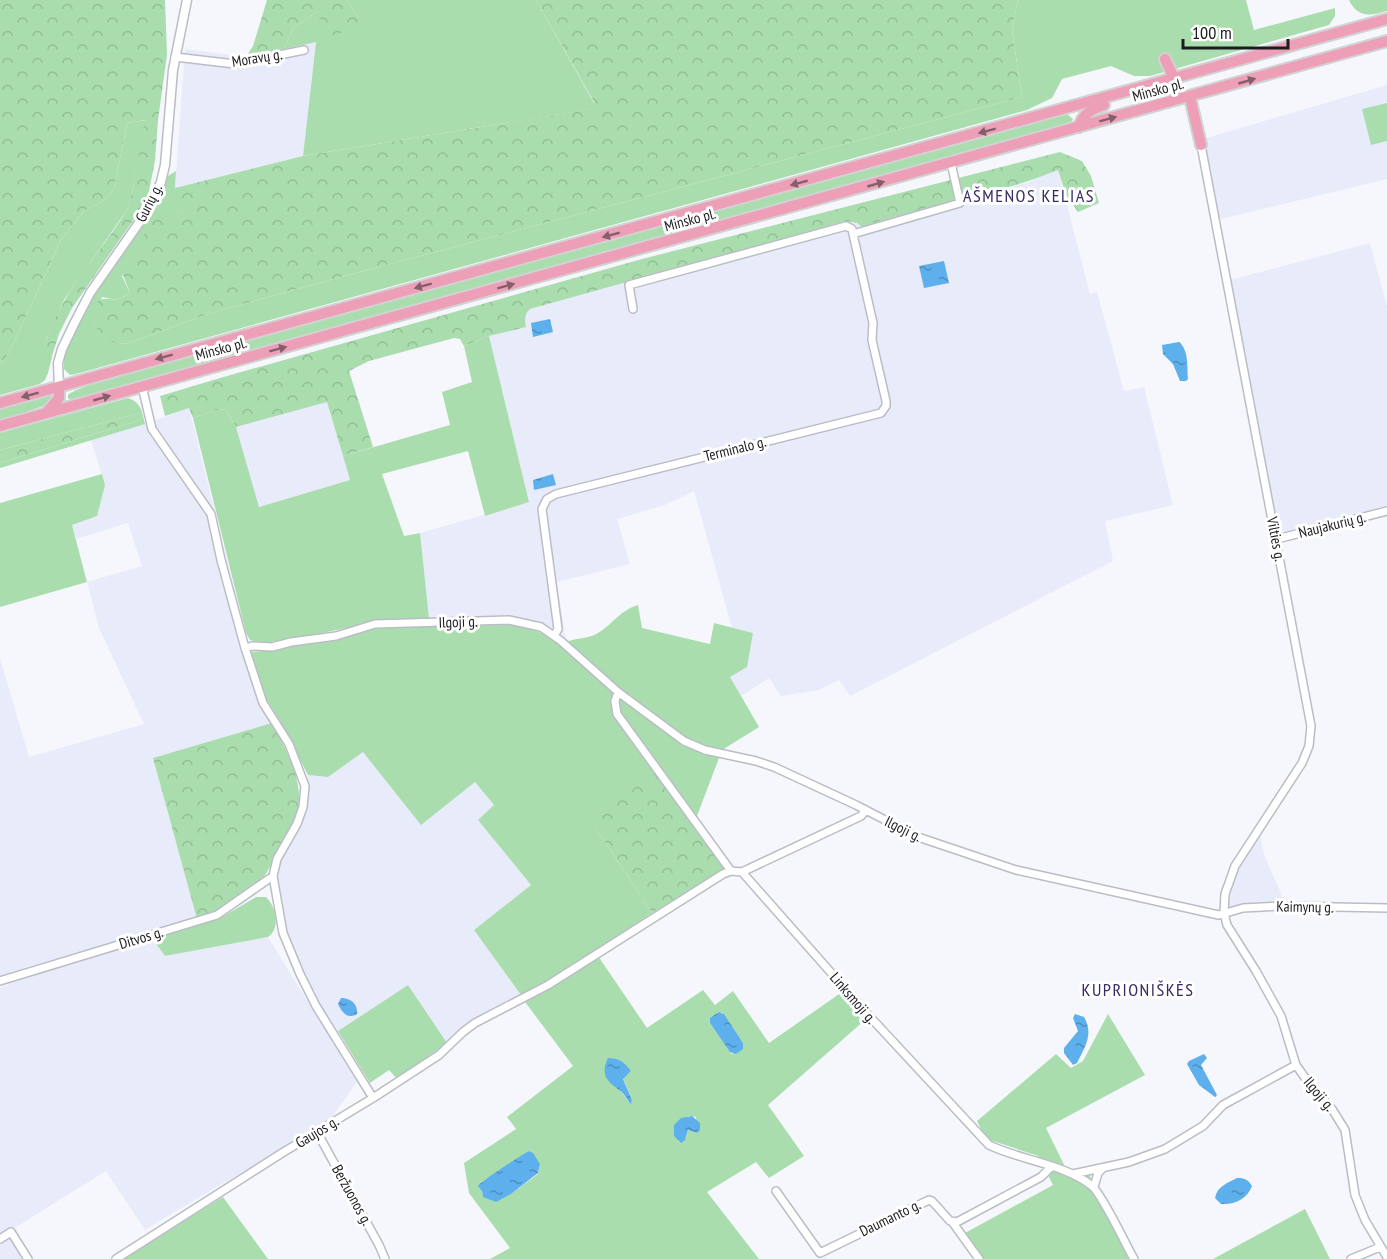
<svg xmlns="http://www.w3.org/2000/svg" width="1387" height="1259" font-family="'PT Sans Narrow',sans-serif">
<defs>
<pattern id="forest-crowns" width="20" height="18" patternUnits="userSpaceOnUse" patternTransform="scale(1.5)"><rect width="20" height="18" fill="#aaddae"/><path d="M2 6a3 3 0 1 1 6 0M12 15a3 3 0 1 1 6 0" fill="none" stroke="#92bd95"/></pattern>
<pattern id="water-ripples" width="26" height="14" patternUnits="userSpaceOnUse" patternTransform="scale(1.5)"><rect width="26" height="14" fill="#5db0eb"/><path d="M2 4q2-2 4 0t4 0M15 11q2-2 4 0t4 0" fill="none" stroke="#4c8ebe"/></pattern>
</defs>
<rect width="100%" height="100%" fill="#f6f7fd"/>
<!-- built -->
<path fill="#e8ebf9" d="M316,41L303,156L175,188L185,49L246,57Z
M1387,85V179L1217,220L1216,199L1206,163L1203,139Z
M1058,170L1090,294L1097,292L1124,391L1144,387L1173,505L1105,521L1113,561L850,696L839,680L819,690L781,696L769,678L741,696L730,677L753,633L732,628L694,491L665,505L617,519L630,564L557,582L566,641L535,621L525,619L429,618L420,533L529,502L489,336L526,327L525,317L526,312L530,309L846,221L857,223L863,227L898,215L1026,183Z
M1370,243L1387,307V506L1279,534L1230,280Z
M327,402L350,480L259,507L236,427Z
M189,408L250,652L268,703L280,721L153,758L197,919L30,966L0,977V658L29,757L144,724L99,628L87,582L142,566L128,523L76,539L72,525L105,485L91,440L145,424Z
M363,752L475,781L494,806L478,820L531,885L474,930L521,995L489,1011L466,1026L447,1043L408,985L338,1031L321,1007L302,972L287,938L276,879L278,864L302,824L305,814L308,775L328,777Z
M1260,833L1264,855L1285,902L1229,909V896L1240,864Z
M268,937L357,1082L332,1117L256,1165L218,1186L145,1230L106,1171L0,1237V988L32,974L152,938L165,956Z
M10,1236L24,1259H0V1242Z"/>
<!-- grass -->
<path fill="#aaddae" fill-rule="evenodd" d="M347,0H536L594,103L592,109L303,156L316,42L284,49L293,28L317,12L358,18Z
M1018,0H1246L1254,30L1335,8V16L1329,25L1150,76H1134L1111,66L1062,79L1052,98L1027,110L76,374L70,375L64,369V356L85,312L100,286L156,208L168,176L176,171L175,188L183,211L156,217L122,276L130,293L117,300L102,297L94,325L110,342L126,344L211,313L341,277L1022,97L1012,30Z
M1349,0H1387V11C1371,16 1357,18 1349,0Z
M1387,103V141L1371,145L1362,109Z
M1067,114L1073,119L1069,125L72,401L68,398V395C77,387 110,380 124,373Z
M146,120L132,193L127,210L64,300L46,340L51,355L53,353L48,373L45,380L40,384L0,395V364L9,353L61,240L84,211L106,199L114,189L127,123Z
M489,336L529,502L485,516L468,451L382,474L404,536L420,533L429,618L364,624L290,640L261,643L250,640L246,633L193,418L219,409L226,410L236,427L259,507L350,480L343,456L450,425L442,392L472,382L464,346Z
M48,395L53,397L49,404L0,421V408Z
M128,398C142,403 142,412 145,424L0,468V463L140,420L142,416L140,413L0,450V433Z
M102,474L105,485L97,516L72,525L87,582L0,607V503Z
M638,605L642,628L710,644L714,623L753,633L747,667L730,677L759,727L722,750L694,824L595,827L652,913L548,981L521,995L474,930L531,885L478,820L494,805L475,782L421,825L363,752L328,777L308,775L280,721L261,690L250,652L274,650L346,636L372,629L393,626L514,625C533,628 546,634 561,645C571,637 587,640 598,633C613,624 619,611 638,605Z
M256,897H266C276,906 281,929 268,937L165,956L152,938L219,919Z
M598,956L647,1028L703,990L715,1005L733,991L769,1043L842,992L865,1020L768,1105L804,1156L769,1178L756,1162L707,1192L759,1259H490L510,1248L469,1193L464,1163L516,1129L507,1117L573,1066L525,1002ZM722,1012L743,1043L732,1054L710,1023ZM608,1058L617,1059L631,1071L623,1078L632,1100L631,1105L620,1090ZM688,1116L696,1117L697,1133L688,1130L686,1138L680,1142L678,1141ZM529,1151L540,1164L538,1174L511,1194L483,1197L481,1182L493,1176Z
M408,985L447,1043L397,1079L389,1070L370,1083L338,1031Z
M1108,1014L1145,1075L1046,1128L1070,1177L1089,1174L1130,1259H983L965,1233L1053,1185L1038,1156L990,1140L984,1135L977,1121L1056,1054L1071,1068L1083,1061Z
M223,1197L268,1259H120Z
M1305,1209L1330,1259H1213Z"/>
<!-- forest -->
<path fill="url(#forest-crowns)" d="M0,0H165L167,55L158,120L155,161L149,191L144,205L72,308L59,334L53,353L51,355L43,353C55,298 99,256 127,210L132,193L145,120L127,123L114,189L106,199L84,211L61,240L9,353L0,364Z
M267,0H347L358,18L357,28L334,35L325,34L317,12L293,28L284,49L246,57L253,46Z
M536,0H1018L1012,30L1022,97L341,277L211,313L126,344L109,342L94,325L90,316C99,299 97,297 117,300L130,293L121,270L156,216L183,211L177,199L175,188L303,156L591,109L594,102Z
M1060,152L1082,161L1091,176L1099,203L1078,212L1066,195L1058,170C995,196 926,205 862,227L857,223L846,221L530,309C524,314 525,320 526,327L489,336L464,346L460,339L454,338L369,361L349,371L373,447L343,456L327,402L236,427L226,410L219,409L193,418L189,408L165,416L160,396L220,378L642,259Z
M140,413L142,416L140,420L0,463V450Z
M272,723C284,746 300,773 299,800C299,816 291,828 283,842C276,854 271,867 263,878C246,897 221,910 197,919L153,758Z
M657,772L724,869L652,913L595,827V817L601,810Z"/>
<!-- water -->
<path fill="url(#water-ripples)" d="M944,261L949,283L924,288L919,266Z
M550,319L553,332L533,337L531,323Z
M1179,342C1189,350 1187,367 1188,379L1186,381H1180L1173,364L1163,354L1162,345Z
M553,474L556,485L534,490L533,480Z
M341,998C351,998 358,1004 357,1014C347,1020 342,1012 338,1004Z
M719,1012L724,1014L743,1043V1049L736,1054L730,1052L710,1023V1018Z
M1075,1014L1084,1017C1094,1034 1085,1047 1077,1063L1073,1065L1064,1053V1048L1078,1031L1073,1018Z
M1204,1054L1207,1058L1201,1065L1217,1095L1215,1097L1199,1085L1187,1064L1189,1061Z
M608,1058C620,1058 624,1062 631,1071L623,1079L632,1100L631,1105C628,1101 624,1093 619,1090C607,1081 600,1075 608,1058Z
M692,1116L700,1123V1130L697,1133L688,1130L685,1140L681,1143L674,1136V1125L681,1118Z
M529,1151L533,1153L540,1164L538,1173L511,1194L496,1202L483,1197L482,1191L478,1186C481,1181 520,1156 529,1151Z
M1237,1178C1244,1178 1248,1179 1252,1186C1247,1199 1235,1205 1221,1204L1215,1198C1217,1186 1228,1183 1237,1178Z"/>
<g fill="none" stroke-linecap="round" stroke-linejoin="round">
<!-- minor casing -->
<g stroke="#bbbdc6" stroke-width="10">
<path id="minor" d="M175,57L235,64L304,50
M1201,145L1311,726L1309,746L1302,763L1235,866L1225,894L1224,913L1227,925L1256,971L1281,1016L1296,1065L1308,1082L1332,1109L1345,1130L1355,1195L1365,1220L1387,1257
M633,309L629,285L846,226L852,229L853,234
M142,386L152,429L211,514L221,560L245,648L263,703L289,744L305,786L303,807L297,824L277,859L273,876L283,933L300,974L316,1006L373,1098
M1277,539L1387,511
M554,636L558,629L542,509L547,499L556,494L881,413L886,406V401L872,340L873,323L853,234L960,203L951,163
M245,648L252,646L272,647L291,642L336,636L375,624L509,620L541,627L561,641L618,692L684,741L705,750L756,761L774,767L856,805L918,837L1016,870L1214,914L1219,915L1243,908L1282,906L1387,908
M618,692L615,701L617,714L731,871L742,872L872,1019L989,1145C1020,1160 1067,1165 1092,1186C1102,1194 1126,1245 1134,1259
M742,872L861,816L866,810
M0,981L217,915L273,876
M317,1132L379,1245L385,1259
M1073,1174L1129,1162L1165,1149L1203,1126L1223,1105L1296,1065
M1094,1187L1098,1173L1103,1168
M776,1191L820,1253L929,1200L932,1201L950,1221L957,1222L1041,1177L1051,1167
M953,1223L979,1259
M0,1239L11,1232L28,1259
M116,1259L282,1153L373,1098L439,1055L463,1032L475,1023L548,985L723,874L731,871
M1351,1259L1380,1247"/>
</g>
<!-- tertiary casing -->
<g stroke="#bbbdc6" stroke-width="11">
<path id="tertiary" d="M59,387L58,363L62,349L74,324L90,293L150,207L161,182L165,165L173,70L187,0"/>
</g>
<!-- trunk casing -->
<g stroke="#d2d2d2" stroke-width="14">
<path id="trunk" d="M1165,59L1174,78
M1190,97L1201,145
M1079,127C1083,114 1091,109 1104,105
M0,403L1387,19
M47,412L59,398V387
M0,426L1387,41"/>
</g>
<!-- minor -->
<use href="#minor" stroke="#fff" stroke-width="7"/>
<!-- tertiary -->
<use href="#tertiary" stroke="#fff" stroke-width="8"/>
<!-- trunk -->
<use href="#trunk" stroke="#ec9fb6" stroke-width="10"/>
</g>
<!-- one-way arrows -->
<defs><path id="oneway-solid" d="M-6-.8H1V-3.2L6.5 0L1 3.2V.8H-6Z" transform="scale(1.5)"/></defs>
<g fill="#845e6b">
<use href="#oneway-solid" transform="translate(1247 81) rotate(-16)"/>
<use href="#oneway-solid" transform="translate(1108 119) rotate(-15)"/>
<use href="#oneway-solid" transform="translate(987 131) rotate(165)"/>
<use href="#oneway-solid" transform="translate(799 183) rotate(165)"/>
<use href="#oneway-solid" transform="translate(876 184) rotate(-16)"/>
<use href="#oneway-solid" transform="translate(611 235) rotate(165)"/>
<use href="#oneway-solid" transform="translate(423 286) rotate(165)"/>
<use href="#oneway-solid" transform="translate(506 286) rotate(-15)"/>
<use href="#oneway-solid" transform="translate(278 349) rotate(-15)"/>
<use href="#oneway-solid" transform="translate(164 357) rotate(165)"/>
<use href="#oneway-solid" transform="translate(30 395) rotate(165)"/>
<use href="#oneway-solid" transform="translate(102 398) rotate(-16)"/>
</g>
<g text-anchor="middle" stroke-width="6" stroke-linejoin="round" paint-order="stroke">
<!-- street labels -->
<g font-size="15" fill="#1c1c20" stroke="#fff">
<text transform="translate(257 58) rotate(-9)" y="5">Moravų g.</text>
<text transform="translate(1158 90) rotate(-15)" y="5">Minsko pl.</text>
<text transform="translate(149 203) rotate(-63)" y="5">Gurių g.</text>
<text transform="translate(690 220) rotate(-15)" y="5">Minsko pl.</text>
<text transform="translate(221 349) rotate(-15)" y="5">Minsko pl.</text>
<text transform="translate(735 449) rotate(-14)" y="5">Terminalo g.</text>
<text transform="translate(1332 525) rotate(-14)" y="5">Naujakurių g.</text>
<text transform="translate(1276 539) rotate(79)" y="5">Vilties g.</text>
<text transform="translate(458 622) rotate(-2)" y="5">Ilgoji g.</text>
<text transform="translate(903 829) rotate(26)" y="5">Ilgoji g.</text>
<text transform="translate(1305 907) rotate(1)" y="5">Kaimynų g.</text>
<text transform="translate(141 938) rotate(-17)" y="5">Ditvos g.</text>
<text transform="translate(853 998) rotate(49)" y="5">Linksmoji g.</text>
<text transform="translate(1319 1094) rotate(50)" y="5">Ilgoji g.</text>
<text transform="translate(317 1132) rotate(-31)" y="5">Gaujos g.</text>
<text transform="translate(352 1195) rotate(61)" y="5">Beržuonos g.</text>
<text transform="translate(890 1218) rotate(-26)" y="5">Daumanto g.</text>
</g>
<!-- quarter labels -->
<g font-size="18" letter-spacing="1.5" fill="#392964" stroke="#fff">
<text x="1029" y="202">AŠMENOS KELIAS</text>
<text x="1138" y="996">KUPRIONIŠKĖS</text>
</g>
</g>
<!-- scale -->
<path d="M1183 39v9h105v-9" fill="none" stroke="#1c1c20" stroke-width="3"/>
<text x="1192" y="39" font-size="18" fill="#1c1c20" stroke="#ffffff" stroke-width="4.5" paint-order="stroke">100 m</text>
</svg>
